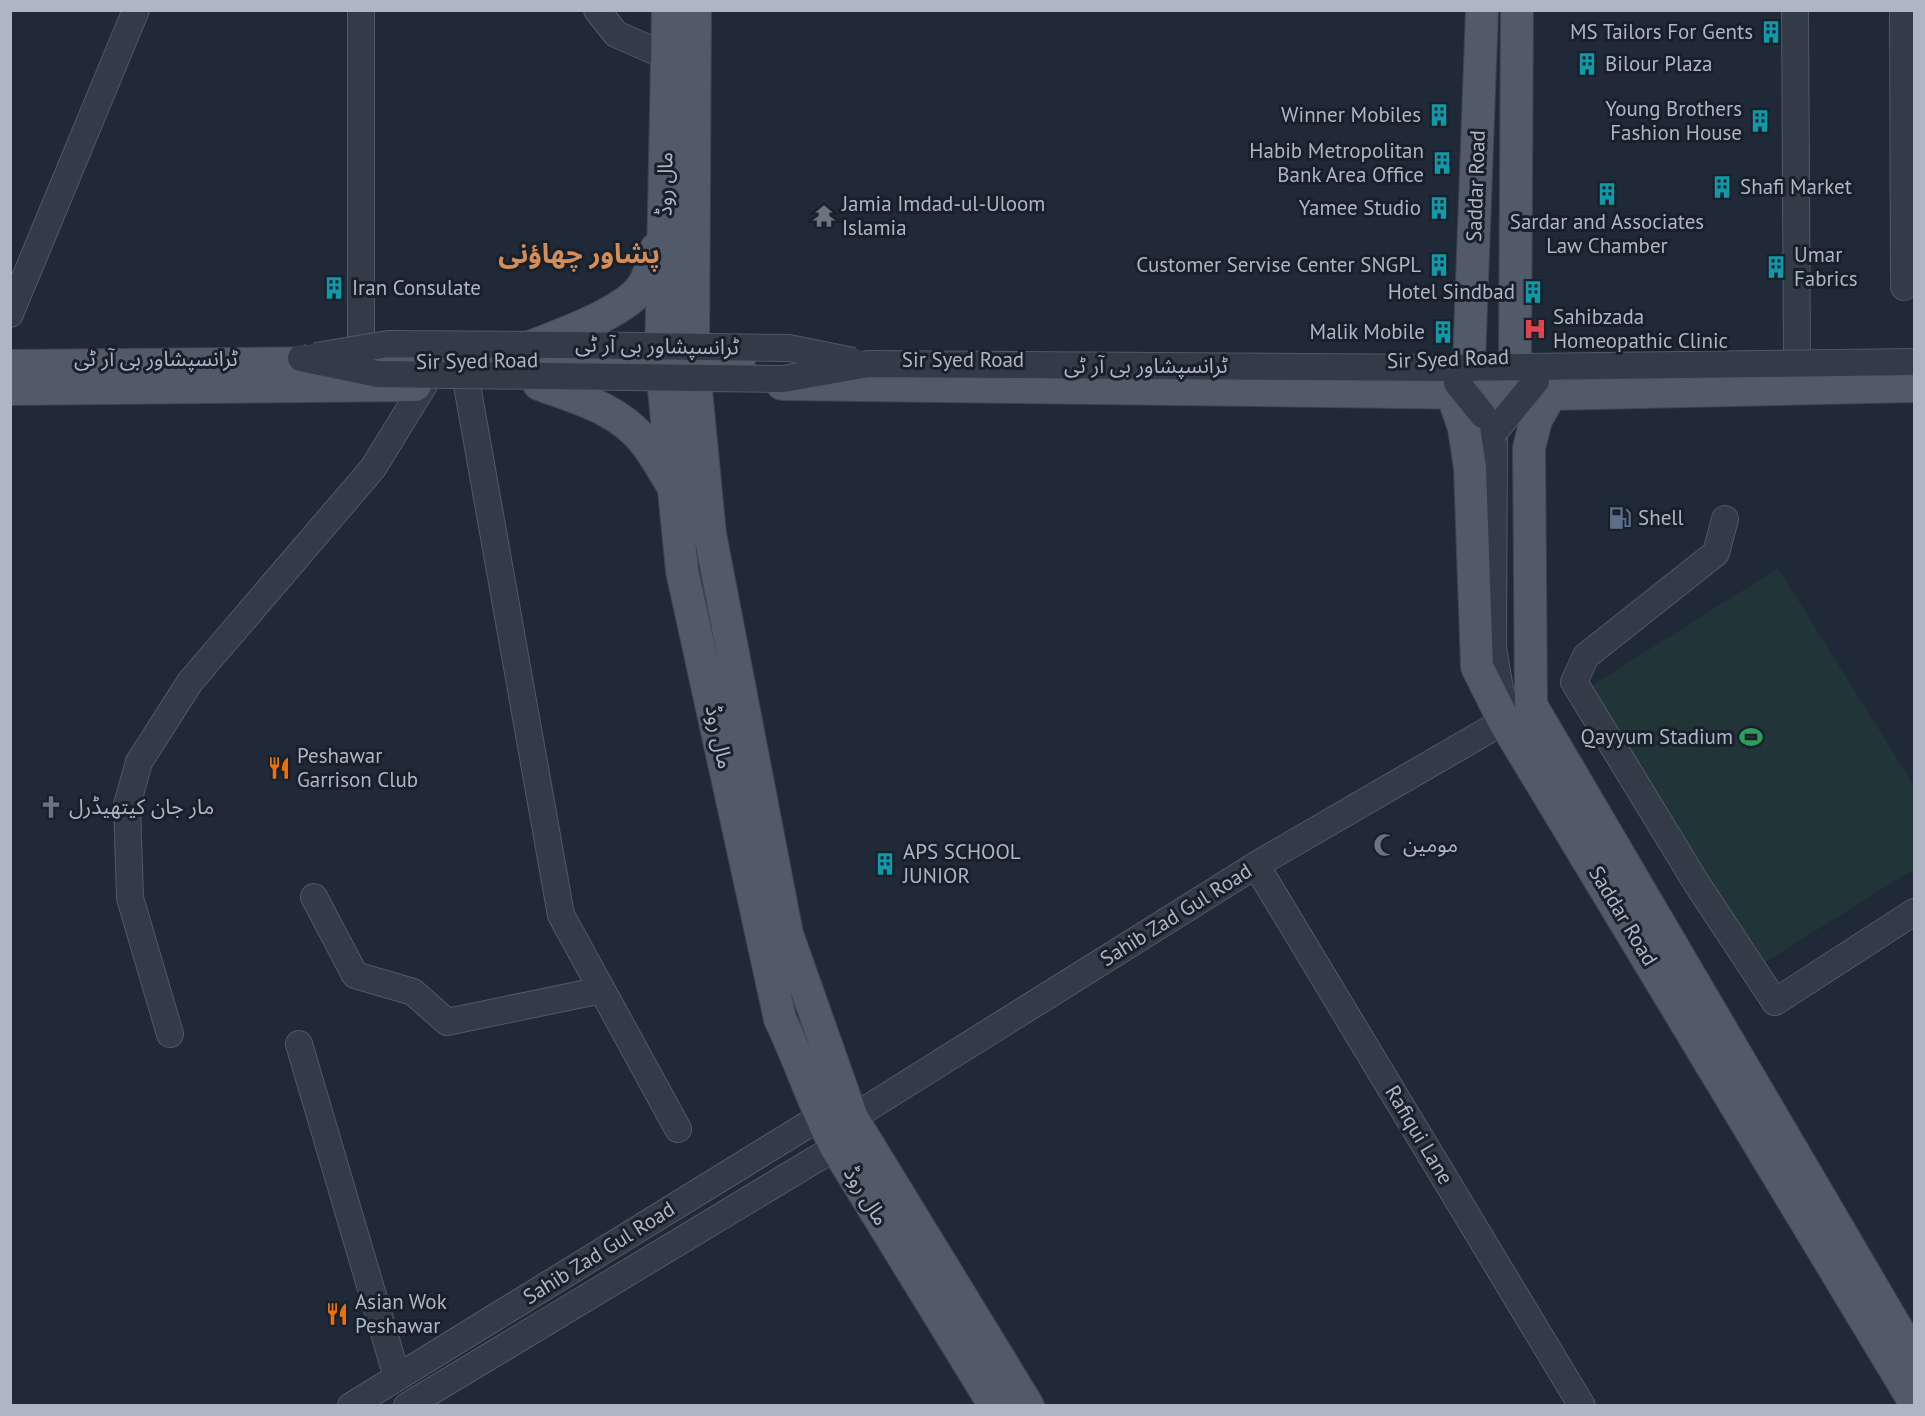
<svg xmlns="http://www.w3.org/2000/svg" width="1925" height="1416" font-family="'PT Sans','Noto Sans Arabic',sans-serif">
<rect width="100%" height="100%" fill="#1f2937"/>
<!-- medical -->
<path fill="#2c2a38" d="M1523,315L1546,319L1544,339L1525,340Z"/>
<!-- green -->
<path fill="#213538" d="M1778,568L1914,786V869L1761,965L1588,688Z"/>
<g fill="none" stroke-linecap="round" stroke-linejoin="round">
<!-- minor casing -->
<g stroke="#505965" stroke-width="28">
<path id="minor" d="M597,10L616,34L668,57
M1795,10L1797,359
M1903,10L1904,287
M10,314L136,10
M361,363V10
M467,385L561,915L678,1129
M1483,415L1494,432L1493,648L1501,695L1505,703
M1725,519L1716,553L1586,656L1574,682L1697,884L1775,1002L1914,912
M1256,865L1582,1406
M314,897L355,975L413,992L447,1022L602,990
M170,1034L130,898L127,805L139,762L190,682L373,468L424,385
M299,1044L397,1377
M351,1406L820,1117H840
M407,1406L836,1147L852,1118L1256,865L1504,721"/>
</g>
<!-- major casing -->
<g stroke="#3c4451" stroke-width="34">
<path id="major" d="M668,10L661,360L682,571L780,1019C800,1061 814,1105 836,1147L995,1406
M695,10L693,359L710,534L787,934L852,1118L1028,1406
M527,348C557,336 628,312 644,284C650,274 652,260 656,249
M1515,357L1517,10
M389,362L739,360
M1469,362L1482,10
M10,366L334,363
M539,384C576,398 617,408 643,440C654,453 662,469 671,483
M782,384L1551,394L1914,386
M10,389L415,385
M1452,393L1464,428L1470,468L1477,667L1504,721L1914,1401
M1551,394L1536,420L1529,448L1531,705L1914,1358"/>
</g>
<!-- minor -->
<use href="#minor" stroke="#323b47" stroke-width="26"/>
<!-- major -->
<use href="#major" stroke="#505a68" stroke-width="32"/>
<!-- minor-bridge casing -->
<g stroke="#505965" stroke-width="28" stroke-linecap="butt">
<path id="minor-bridge" d="M316,356L388,344L567,345L789,348L853,361
M301,358L378,374L783,379L868,364L1451,368L1914,362
M1457,383L1483,415
M1494,432L1536,381"/>
</g>
<!-- minor-bridge -->
<use href="#minor-bridge" stroke="#323b47" stroke-width="26"/>
</g>
<!-- icons -->
<defs>
<g id="building-bare" transform="scale(1.8)"><path d="M-4-6H4V6H1V3H-1V6H-4ZM-2.5-4.3h1.7v1.8h-1.7ZM.8-4.3h1.7v1.8H.8ZM-2.5-1h1.7V.8h-1.7ZM.8-1h1.7V.8H.8Z" fill="#0f9aa8" stroke="#18202b" stroke-width="2.5" paint-order="stroke"/></g>
<g id="temple-bare" transform="scale(1.8)"><path d="M0-6L5-2H3V0L6.5 2.5H4V6H1.5V3h-3V6H-4V2.5H-6.5L-3 0V-2H-5Z" fill="#6b7280" stroke="#18202b" stroke-width="2.5" paint-order="stroke"/></g>
<g id="hospital-bare" transform="scale(1.8)"><path d="M-5-5h3v3.5h4V-5h3V5h-3V1.5h-4V5h-3Z" fill="#e0444e" stroke="#18202b" stroke-width="2.5" paint-order="stroke"/></g>
<g id="fuel-bare" transform="scale(1.8)"><path d="M-5.5-6h7V0h2V4h1.3V-2.5L3-4.5l.8-.8L6-3V5H2.5V1h-1V6h-7ZM-4.2-4.7v3.2H.2V-4.7Z" fill="#5c6f8a" stroke="#18202b" stroke-width="2.5" paint-order="stroke"/></g>
<g id="stadium-bare" transform="scale(1.8)"><path d="M0-5a6.5 5 0 1 0 0 10a6.5 5 0 1 0 0-10ZM-3.5-1.8h7v3.6h-7Z" fill="#2e9e5b" stroke="#18202b" stroke-width="2.5" paint-order="stroke"/></g>
<g id="restaurant-bare" transform="scale(1.8)"><path d="M-5-6h1v4h1v-4h1v4h1v-4h1v5L-1.5 .5V6h-2V.5L-5-1ZM5-6V6H3V1.5H1.5Q1.5-4 5-6Z" fill="#e8710a" stroke="#18202b" stroke-width="2.5" paint-order="stroke"/></g>
<g id="church-bare" transform="scale(1.8)"><path d="M-1.2-6h2.4v3.5h3.3v2.4h-3.3V6h-2.4V-.1h-3.3v-2.4h3.3Z" fill="#6b7280" stroke="#18202b" stroke-width="2.5" paint-order="stroke"/></g>
<g id="mosque-bare" transform="scale(1.8)"><path d="M3.5-4.9A6 6 0 1 0 3.5 4.9A5 5 0 1 1 3.5-4.9Z" fill="#6b7280" stroke="#18202b" stroke-width="2.5" paint-order="stroke"/></g>
</defs>
<g fill-rule="evenodd">
<use href="#building-bare" x="1771" y="32"/>
<use href="#building-bare" x="1587" y="64"/>
<use href="#building-bare" x="1439" y="115"/>
<use href="#building-bare" x="1760" y="121"/>
<use href="#building-bare" x="1442" y="163"/>
<use href="#building-bare" x="1722" y="187"/>
<use href="#building-bare" x="1607" y="194"/>
<use href="#building-bare" x="1439" y="208"/>
<use href="#temple-bare" x="824" y="216"/>
<use href="#building-bare" x="1439" y="265"/>
<use href="#building-bare" x="1776" y="267"/>
<use href="#building-bare" x="334" y="288"/>
<use href="#building-bare" x="1533" y="292"/>
<use href="#hospital-bare" x="1535" y="329"/>
<use href="#building-bare" x="1443" y="332"/>
<use href="#fuel-bare" x="1620" y="518"/>
<use href="#stadium-bare" x="1751" y="737"/>
<use href="#restaurant-bare" x="279" y="768"/>
<use href="#church-bare" x="51" y="807"/>
<use href="#mosque-bare" x="1385" y="845"/>
<use href="#building-bare" x="885" y="864"/>
<use href="#restaurant-bare" x="337" y="1314"/>
</g>
<g text-anchor="middle" stroke-width="6" stroke-linejoin="round" paint-order="stroke">
<!-- poi labels -->
<g font-size="21" fill="#acb6c4" stroke="#18202b" text-anchor="start">
<text x="1753" y="39" text-anchor="end">MS Tailors For Gents</text>
<text x="1605" y="71">Bilour Plaza</text>
<text x="1742" y="116" text-anchor="end">Young Brothers<tspan x="1742" dy="24">Fashion House</tspan></text>
<text x="1421" y="122" text-anchor="end">Winner Mobiles</text>
<text x="1424" y="158" text-anchor="end">Habib Metropolitan<tspan x="1424" dy="24">Bank Area Office</tspan></text>
<text x="1740" y="194">Shafi Market</text>
<text x="842" y="211">Jamia Imdad-ul-Uloom<tspan x="842" dy="24">Islamia</tspan></text>
<text x="1421" y="215" text-anchor="end">Yamee Studio</text>
<text x="1607" y="229" text-anchor="middle">Sardar and Associates<tspan x="1607" dy="24">Law Chamber</tspan></text>
<text x="1794" y="262">Umar<tspan x="1794" dy="24">Fabrics</tspan></text>
<text x="1421" y="272" text-anchor="end">Customer Servise Center SNGPL</text>
<text x="352" y="295">Iran Consulate</text>
<text x="1515" y="299" text-anchor="end">Hotel Sindbad</text>
<text x="1553" y="324">Sahibzada<tspan x="1553" dy="24">Homeopathic Clinic</tspan></text>
<text x="1425" y="339" text-anchor="end">Malik Mobile</text>
<text x="1638" y="525">Shell</text>
<text x="1733" y="744" text-anchor="end">Qayyum Stadium</text>
<text x="297" y="763">Peshawar<tspan x="297" dy="24">Garrison Club</tspan></text>
<text x="69" y="814">مار جان کیتھیڈرل</text>
<text x="1403" y="852">مومین</text>
<text x="903" y="859">APS SCHOOL<tspan x="903" dy="24">JUNIOR</tspan></text>
<text x="355" y="1309">Asian Wok<tspan x="355" dy="24">Peshawar</tspan></text>
</g>
<!-- street labels -->
<g font-size="21" fill="#acb6c4" stroke="#18202b">
<text transform="translate(665 184) rotate(-89)" y="7">مال روڈ</text>
<text transform="translate(1476 186) rotate(-88)" y="7">Saddar Road</text>
<text transform="translate(657 346) rotate(1)" y="7">ٹرانسپشاور بی آر ٹی</text>
<text x="156" y="366">ٹرانسپشاور بی آر ٹی</text>
<text transform="translate(1448 359) rotate(-2)" y="7">Sir Syed Road</text>
<text x="963" y="367">Sir Syed Road</text>
<text transform="translate(477 361) rotate(-1)" y="7">Sir Syed Road</text>
<text x="1146" y="373">ٹرانسپشاور بی آر ٹی</text>
<text transform="translate(719 737) rotate(78)" y="7">مال روڈ</text>
<text transform="translate(1176 915) rotate(-32)" y="7">Sahib Zad Gul Road</text>
<text transform="translate(1623 916) rotate(59)" y="7">Saddar Road</text>
<text transform="translate(1419 1135) rotate(59)" y="7">Rafiqui Lane</text>
<text transform="translate(866 1196) rotate(58)" y="7">مال روڈ</text>
<text transform="translate(599 1253) rotate(-32)" y="7">Sahib Zad Gul Road</text>
</g>
<!-- district labels -->
<g font-size="27" font-weight="bold" fill="#d58c56" stroke="#18202b">
<text x="579" y="263">پشاور چھاؤنی</text>
</g>
</g>
<!-- border -->
<rect width="1925" height="1416" fill="none" stroke="#acb6c4" stroke-width="24"/>
</svg>
